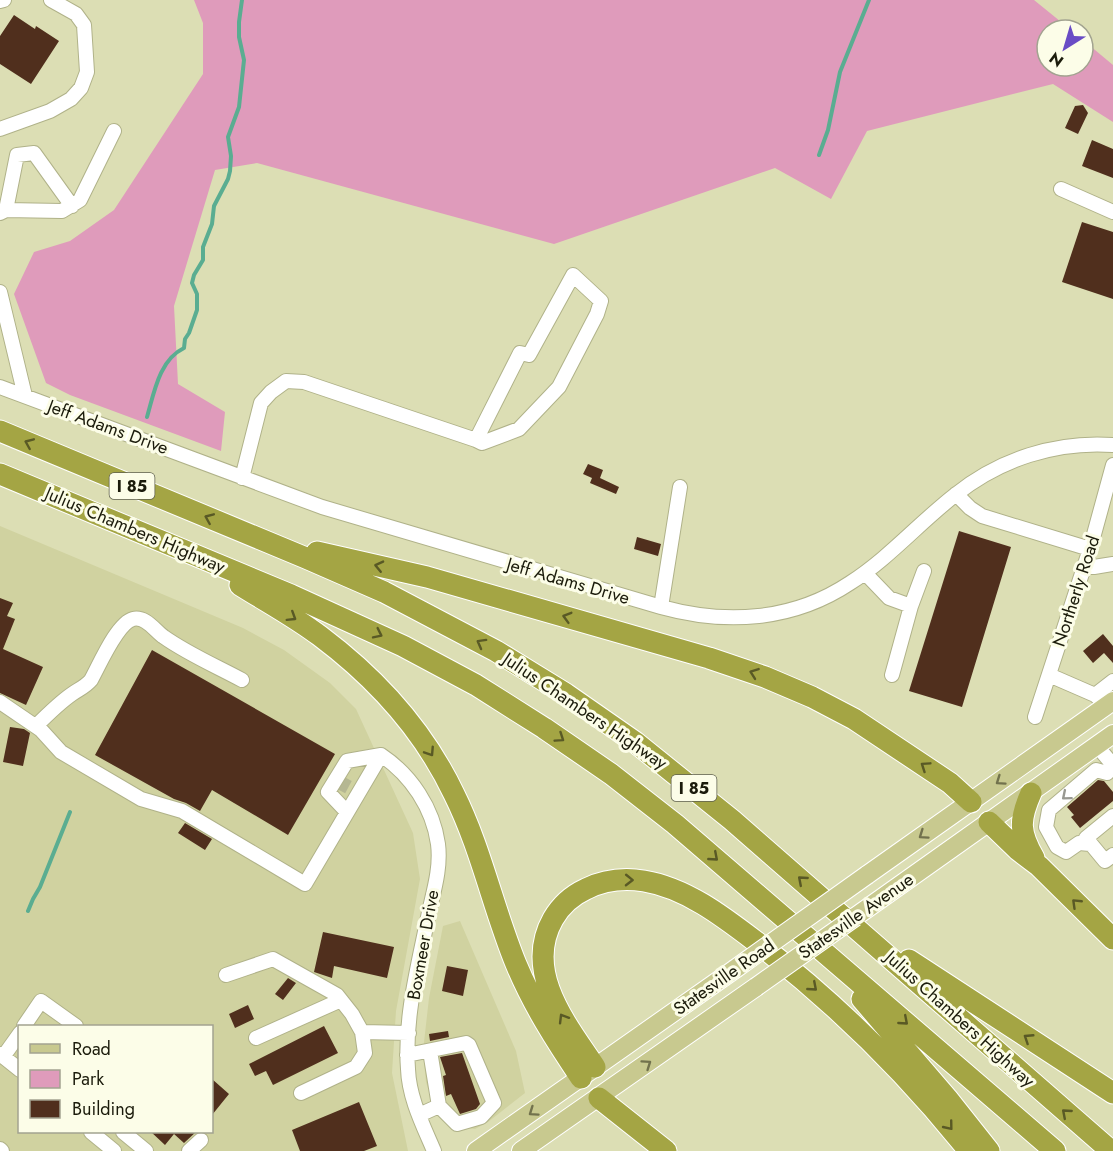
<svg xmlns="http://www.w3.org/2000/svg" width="1113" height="1151" font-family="Jost,sans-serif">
<rect width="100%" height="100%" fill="#dcdeb4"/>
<!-- built -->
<path fill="#d0d2a0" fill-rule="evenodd" d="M0,526L243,628L284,650L330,683L356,709L413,833L420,879L396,1011L392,1073L408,1151H0ZM20,1026H212V1132H20Z
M460,921L516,1051L525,1093L488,1122L475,1129L453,1126L436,1114L426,1082L423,1051L429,998L443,926Z"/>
<!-- green -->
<path fill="#df9bbb" d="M194,0H1034L1071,30H1047V66H1083V40L1113,65V122L1053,84L867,131L831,199L775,168L554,244L257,163L215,170L174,306L178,384L225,412L221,451L70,395L46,383L14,294L34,252L70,241L114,210L203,74V23Z"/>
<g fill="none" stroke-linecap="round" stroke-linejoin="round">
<!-- stream -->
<path stroke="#5aad91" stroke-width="4" d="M819,155L828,130L840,72L869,0
M147,417C154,393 159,360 184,348L185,339L189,333L197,310V294L192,283L194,275L203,260V247L212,224L214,206L228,179L230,171L231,156L228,137L239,107L244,60L239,37V22L242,0
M28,911L33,899L40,887L70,812"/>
</g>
<!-- building -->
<path fill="#502f1d" d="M14,15L35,29L36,26L59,41L31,84L0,64V36Z
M1083,105L1088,113L1078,134L1065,128L1075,106Z
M1092,140L1113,149V178L1082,166Z
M1082,222L1113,232V299L1062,282Z
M588,464L603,470L600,478L619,487L616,494L590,483L592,478L583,474Z
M959,531L1011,547L962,707L909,691Z
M637,537L661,544L658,556L634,549Z
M0,598L13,603L7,616L15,619L3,649L43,667L26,705L0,693Z
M1103,634L1113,646V663L1104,653L1093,663L1083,651Z
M152,650L335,754L288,835L212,790L200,811L186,803L174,799L95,755Z
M10,727L24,729L30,733L23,766L3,762Z
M1098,780L1104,781L1113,792V801L1080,828L1071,817L1074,815L1067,807Z
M185,823L212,839L205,850L178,833Z
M323,932L394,947L387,978L334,966L332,978L314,972Z
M447,966L468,970L463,996L442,991Z
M288,978L296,983L283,1000L275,994Z
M248,1005L254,1019L235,1028L229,1014Z
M324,1026L338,1053L273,1085L266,1071L255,1076L249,1064Z
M448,1031L449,1037L430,1041L429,1034Z
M462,1053L480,1104L476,1109L460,1114L451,1094L446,1096L443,1076L446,1075L440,1057Z
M212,1079L229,1094L212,1115Z
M359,1102L377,1146L364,1151H300L292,1130Z
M150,1131H197L184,1143L174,1134L165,1145Z"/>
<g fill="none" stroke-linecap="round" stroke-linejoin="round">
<!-- minor-tunnel -->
<path stroke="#b5b792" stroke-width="14" stroke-dasharray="14 7" stroke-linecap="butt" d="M339,790L348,773"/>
<!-- minor casing -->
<g stroke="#b0b289" stroke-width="16">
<path id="minor" d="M0,1L4,0
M0,129L50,111L71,99L81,88L87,72L84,25L76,14L51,0
M1061,189L1113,212
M6,210L17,155L34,153L72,206
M0,213L6,210L62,211L80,200L114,131
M0,292L25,396
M0,387L322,507L661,607C726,625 793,621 850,583C889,558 919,523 955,495C1000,459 1056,441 1113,445
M242,478L261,403L271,392L286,381L304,382L476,440L482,443L519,429L559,387L597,314L601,301L573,275L529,355L520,353L476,440
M956,494L970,508L982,516L1090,549
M1085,566L1094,567L1113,564
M865,573L889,598L911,606L892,675
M911,606L924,571
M661,607L680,487
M1049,675L1095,695L1107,705
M1095,695L1113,681
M0,702L41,730L61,752L141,799L182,811L305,884L381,755
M1035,717L1090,549L1113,465
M36,726C47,715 59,703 72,694C79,689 85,687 91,680C99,666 117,623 133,619C146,616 155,631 164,637C188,654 216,666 242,680
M1097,746L1113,765
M381,755C411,775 433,808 438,844C441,867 434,890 429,912C419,963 404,1017 408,1069C409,1098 423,1125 434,1151
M347,812L328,792L347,761L381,755
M1113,816L1086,838L1105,861L1113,855
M1090,844L1079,843L1066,852L1057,847L1046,827L1049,810L1096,770L1107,773L1113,768
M226,975L273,959L337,995L352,1014L362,1032L409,1033
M24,1026L41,1001L76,1026
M256,1038L341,1000
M430,1051L439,1106
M0,1054L20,1070
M407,1055L466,1043L469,1045L494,1103L481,1117L457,1124L439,1106L419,1115
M3,1057L20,1033
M301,1093L356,1067L365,1053L362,1032
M91,1132L114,1151
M123,1132L146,1151
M0,1149L2,1151
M189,1151L201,1140"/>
</g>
<!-- major casing -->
<g stroke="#fff" stroke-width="20">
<path id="major" d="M867,875L1113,701
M855,917L1113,734
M476,1151L735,969
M521,1151L756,987"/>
</g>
<!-- highway casing -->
<g stroke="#fff" stroke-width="23">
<path id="highway" d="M0,431L306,558L384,592L496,651L566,694L635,742L732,820L1111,1151
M0,474L291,595L403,646L476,685L544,728L611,774L675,824L1055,1151
M317,552L427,577L709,658L765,677L812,697L854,719L950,783L971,802
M240,585C267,602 295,617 320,636C376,678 424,731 454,794C481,848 493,908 516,964C533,1005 556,1041 581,1078
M1031,793C1019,820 1019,832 1034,858
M989,822L1018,850L1039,866L1113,939
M909,960L1113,1093
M862,999L947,1098L989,1151
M595,1067C567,1025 523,972 553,919C561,905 573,895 586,889C604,880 625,878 644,881C687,888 725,918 759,944C839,1006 906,1072 969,1151
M599,1098L666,1151"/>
</g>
<!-- minor -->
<use href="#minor" stroke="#fff" stroke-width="14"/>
<!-- major -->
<use href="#major" stroke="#c8c98f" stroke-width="18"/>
<!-- highway -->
<use href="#highway" stroke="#a4a544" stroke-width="21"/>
<!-- major-bridge casing -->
<g stroke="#fff" stroke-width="20" stroke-linecap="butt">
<path id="major-bridge" d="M735,969L867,875
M756,987L855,917"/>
</g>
<!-- major-bridge -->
<use href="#major-bridge" stroke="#c8c98f" stroke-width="18"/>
</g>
<!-- one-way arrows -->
<defs><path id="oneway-chevron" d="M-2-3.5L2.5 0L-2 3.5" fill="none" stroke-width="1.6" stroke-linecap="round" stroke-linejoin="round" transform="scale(1.5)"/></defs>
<g stroke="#595925">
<use href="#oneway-chevron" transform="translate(29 443) rotate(-157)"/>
<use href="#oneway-chevron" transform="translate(209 518) rotate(-157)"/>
<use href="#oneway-chevron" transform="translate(379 566) rotate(-167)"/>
<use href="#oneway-chevron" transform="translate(292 617) rotate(32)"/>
<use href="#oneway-chevron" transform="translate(567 617) rotate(-164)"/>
<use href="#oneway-chevron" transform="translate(378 634) rotate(26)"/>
<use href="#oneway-chevron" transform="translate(481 643) rotate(-151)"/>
<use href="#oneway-chevron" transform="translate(754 673) rotate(-160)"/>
<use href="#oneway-chevron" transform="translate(560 738) rotate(34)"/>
<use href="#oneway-chevron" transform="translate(430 752) rotate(57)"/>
<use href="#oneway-chevron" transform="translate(925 766) rotate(-146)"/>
<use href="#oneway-chevron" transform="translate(714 857) rotate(41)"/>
<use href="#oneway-chevron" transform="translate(629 880) rotate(1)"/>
<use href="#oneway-chevron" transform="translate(802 880) rotate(-139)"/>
<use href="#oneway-chevron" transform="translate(1076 903) rotate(-136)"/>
<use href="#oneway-chevron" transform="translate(813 987) rotate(41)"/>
<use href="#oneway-chevron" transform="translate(563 1018) rotate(-121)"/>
<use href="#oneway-chevron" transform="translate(904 1021) rotate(41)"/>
<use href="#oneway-chevron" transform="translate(1028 1038) rotate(-147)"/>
<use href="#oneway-chevron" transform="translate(1066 1113) rotate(-139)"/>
<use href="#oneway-chevron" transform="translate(949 1126) rotate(51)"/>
</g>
<g stroke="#72724d">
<use href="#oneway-chevron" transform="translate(1000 781) rotate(145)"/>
<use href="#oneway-chevron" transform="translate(923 835) rotate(145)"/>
<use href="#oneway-chevron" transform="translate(647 1064) rotate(-35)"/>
<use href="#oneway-chevron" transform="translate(533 1112) rotate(145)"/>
</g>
<use stroke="#989891" href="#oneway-chevron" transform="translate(1066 796) rotate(140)"/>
<g text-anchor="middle" stroke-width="6" stroke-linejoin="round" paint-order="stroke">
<!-- shield labels -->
<g fill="#fcfde8" stroke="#5e5f4d" stroke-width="1.5">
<rect x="109.5" y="473" width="45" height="26" rx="4.5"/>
<rect x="671.5" y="775" width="45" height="26" rx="4.5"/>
</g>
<g font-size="16" font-weight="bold" fill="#1b1b0b">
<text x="132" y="492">I 85</text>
<text x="694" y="794">I 85</text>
</g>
<!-- street labels -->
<g font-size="18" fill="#1b1b0b" stroke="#fcfde8">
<text transform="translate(108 427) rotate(20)" y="6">Jeff Adams Drive</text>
<text transform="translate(135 530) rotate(23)" y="6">Julius Chambers Highway</text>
<text transform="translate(568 581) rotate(16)" y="6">Jeff Adams Drive</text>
<text transform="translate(1076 591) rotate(-72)" y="6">Northerly Road</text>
<text transform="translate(585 711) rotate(34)" y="6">Julius Chambers Highway</text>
<text transform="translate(856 916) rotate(-35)" y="6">Statesville Avenue</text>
<text transform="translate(423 945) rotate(-80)" y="6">Boxmeer Drive</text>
<text transform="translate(724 977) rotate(-35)" y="6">Statesville Road</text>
<text transform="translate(960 1019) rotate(42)" y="6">Julius Chambers Highway</text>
</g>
</g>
<!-- legend -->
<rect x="18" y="1025" width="195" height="108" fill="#fcfde8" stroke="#a2a390" stroke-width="1.5"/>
<rect x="30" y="1044" width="30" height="9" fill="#c8c98f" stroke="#a2a390" stroke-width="1.5"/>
<text x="72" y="1055" font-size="18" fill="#1b1b0b">Road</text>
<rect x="30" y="1070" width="30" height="18" fill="#df9bbb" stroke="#a2a390" stroke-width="1.5"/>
<text x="72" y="1085" font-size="18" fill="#1b1b0b">Park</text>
<rect x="30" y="1100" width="30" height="18" fill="#502f1d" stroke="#a2a390" stroke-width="1.5"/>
<text x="72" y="1115" font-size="18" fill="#1b1b0b">Building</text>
<!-- north arrow -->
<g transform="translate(1065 48) rotate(217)"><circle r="28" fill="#fcfde8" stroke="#a2a390" stroke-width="1.5"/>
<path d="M0-4.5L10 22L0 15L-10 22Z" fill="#694cc5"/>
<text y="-9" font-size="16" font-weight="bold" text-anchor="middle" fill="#1b1b0b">N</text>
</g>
</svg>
